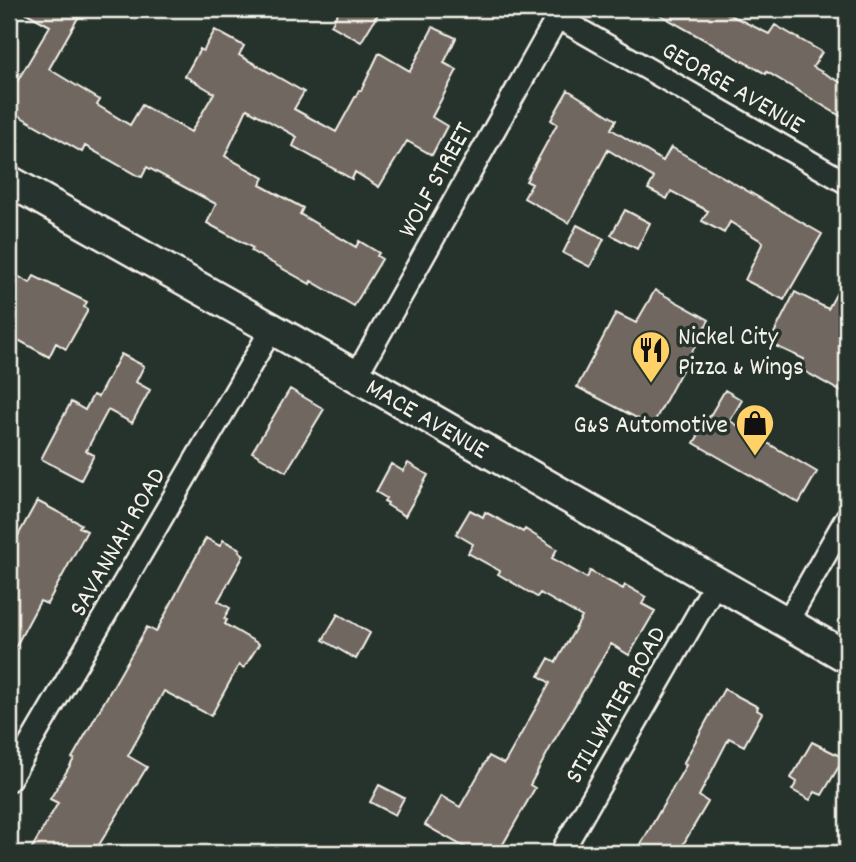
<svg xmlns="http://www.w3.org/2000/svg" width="856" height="862" font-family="Dekko,sans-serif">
<rect width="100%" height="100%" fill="#26332d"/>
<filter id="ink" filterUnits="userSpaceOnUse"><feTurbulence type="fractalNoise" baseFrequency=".0143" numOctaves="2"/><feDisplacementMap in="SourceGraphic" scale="14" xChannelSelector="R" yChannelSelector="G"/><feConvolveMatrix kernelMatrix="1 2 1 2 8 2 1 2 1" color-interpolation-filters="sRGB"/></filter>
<g filter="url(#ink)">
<!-- building -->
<path fill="#706760" stroke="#f4f1e8" stroke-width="2" d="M19,9H83L49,69L100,100L97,105L130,125L142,105L191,132L214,93L185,76L200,49L203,51L215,30L244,46L239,55L304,92L294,109L336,132L359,90L361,91L379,53L410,71L433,27L456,38L444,63L457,70L432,117L447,126L432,155L407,141L379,187L355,172L352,179L293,146L297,137L247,109L225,156L264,178L260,185L303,208L300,214L356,247L359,241L379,253L377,256L382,259L354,306L311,281L310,284L251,251L253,248L207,223L216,204L147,167L142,177L138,176L85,146L82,152L9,110V95L50,26Z
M340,9H381L361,42L331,25Z
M650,9H718L769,34L775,25L822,52L813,67L847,86V120L767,72L766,74L728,53Z
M568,90L616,120L611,129L663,161L671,147L822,234L784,300L745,280L763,242L730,222L724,233L702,221L708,211L671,191L667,199L648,189L654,178L608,150L569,223L524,198L532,184L526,181L557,124L551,120Z
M625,210L650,223L637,249L611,235Z
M577,225L604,239L590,267L563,253Z
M9,271L30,283L34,276L87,302L84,307L87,309V312L66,349L56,343L49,357L9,335Z
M847,274V395L799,368L804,359L769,343L795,292L828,309Z
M655,290L709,320L652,426L577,387L616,313L636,323Z
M121,354L144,366L136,382L150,390L132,423L108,410L86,451L94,455L81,480L41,459L71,402L85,410L93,395L98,397Z
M290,389L324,409L286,472L252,452Z
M725,390L742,400L730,421L817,472L799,503L694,443Z
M408,463L428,475L405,516L387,505L388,503L384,501L386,498L376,492L391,464L403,471Z
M37,501L81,524L79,527L87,531L47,604L40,601L9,659V552Z
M470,510L483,517L485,512L523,532L525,529L557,549L552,558L587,578L590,571L623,589L625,585L646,597L642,604L655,611L629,655L611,644L555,739L530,785L535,788L498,853H475L425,825L441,796L460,807L489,756L504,764L550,683L539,676L549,658L556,662L582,617L540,593L537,597L498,574L500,571L468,553L473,544L456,534Z
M206,538L220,546L223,540L240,549L239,551L244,555L218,601L230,608L224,619L227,620L225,624L259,644L244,668L239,665L211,716L164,691L128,756L147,767L94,853H29L58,803L50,799L74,759L72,758L147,627L156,632Z
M338,614L370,633L356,659L323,640Z
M724,689L758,707L757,710L762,713L744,746L729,738L699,796L708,802L678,853H636L686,765L683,764Z
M812,742L844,758L822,795L815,792L810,800L792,790L797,782L791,778Z
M379,785L404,798L395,815L370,802Z"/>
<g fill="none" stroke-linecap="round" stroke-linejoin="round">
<!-- minor casing -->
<g stroke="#f4f1e8" stroke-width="26">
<path id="minor" d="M557,17L847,183
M356,376L562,9
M787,622L847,517
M9,780L271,330
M561,853L715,584"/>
</g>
<!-- secondary casing -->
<g stroke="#f4f1e8" stroke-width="35">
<g id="secondary">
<path id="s1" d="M9,181L356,376L847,657"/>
</g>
</g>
<!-- minor -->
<use href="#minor" stroke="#26332d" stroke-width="21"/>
<!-- secondary -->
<use href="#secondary" stroke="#26332d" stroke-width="30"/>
</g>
</g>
<!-- icons -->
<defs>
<g id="restaurant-pin" transform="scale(2.0125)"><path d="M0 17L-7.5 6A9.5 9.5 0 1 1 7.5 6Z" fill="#ffd166" stroke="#26332d"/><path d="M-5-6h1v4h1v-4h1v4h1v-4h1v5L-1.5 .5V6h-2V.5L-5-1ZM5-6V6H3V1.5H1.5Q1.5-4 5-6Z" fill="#111"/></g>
<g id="shop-pin" transform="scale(2.0125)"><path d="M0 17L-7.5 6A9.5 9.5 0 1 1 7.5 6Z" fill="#ffd166" stroke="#26332d"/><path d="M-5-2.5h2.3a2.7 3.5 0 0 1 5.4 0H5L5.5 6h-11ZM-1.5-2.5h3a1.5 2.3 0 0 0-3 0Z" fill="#111"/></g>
</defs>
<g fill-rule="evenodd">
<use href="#restaurant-pin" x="651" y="350"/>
<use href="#shop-pin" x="755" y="423"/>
</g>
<g text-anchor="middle" stroke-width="7" stroke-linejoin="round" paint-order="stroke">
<!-- street labels -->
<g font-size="26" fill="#f4f1e8" stroke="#26332d">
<text transform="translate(734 86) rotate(30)" y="9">GEORGE AVENUE</text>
<text transform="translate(434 179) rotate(-61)" y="9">WOLF STREET</text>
<text dy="9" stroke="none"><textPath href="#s1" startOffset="481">MACE AVENUE</textPath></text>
<text transform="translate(116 541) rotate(-60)" y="9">SAVANNAH ROAD</text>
<text transform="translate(614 704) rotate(-60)" y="9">STILLWATER ROAD</text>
</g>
<!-- poi labels -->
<g font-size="26" fill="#f4f1e8" stroke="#26332d" text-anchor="start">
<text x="678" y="344">Nickel City<tspan x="678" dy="30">Pizza &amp; Wings</tspan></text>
<text x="728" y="432" text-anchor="end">G&amp;S Automotive</text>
</g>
</g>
<!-- margin -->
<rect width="856" height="862" fill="none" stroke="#26332d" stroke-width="35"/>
<rect x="18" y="18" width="821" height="827" fill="none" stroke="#f4f1e8" stroke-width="2.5" filter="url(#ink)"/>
</svg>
